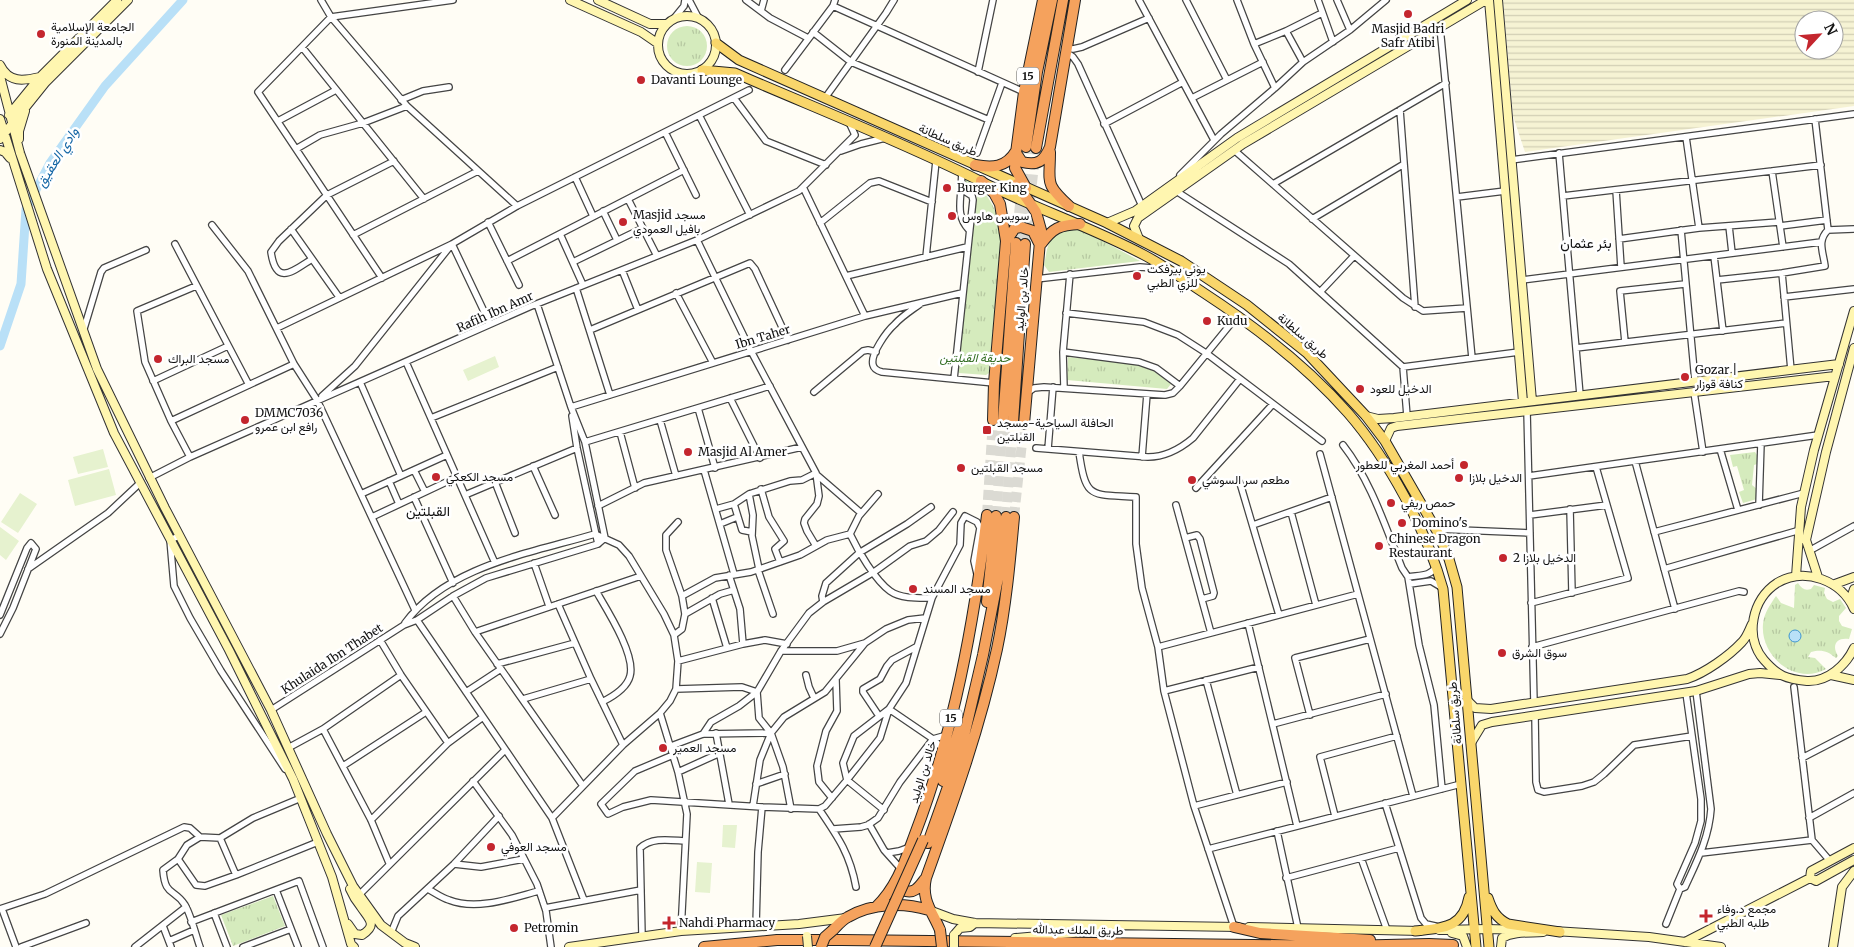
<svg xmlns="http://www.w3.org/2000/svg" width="1854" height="947" font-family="Merriweather,Vazirmatn,serif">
<defs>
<pattern id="farmland-rules" width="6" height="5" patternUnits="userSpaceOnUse" patternTransform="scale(1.25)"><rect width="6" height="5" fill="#f6f3d4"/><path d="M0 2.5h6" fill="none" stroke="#d2cfb5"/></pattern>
<pattern id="grass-tufts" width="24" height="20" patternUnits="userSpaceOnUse" patternTransform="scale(1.25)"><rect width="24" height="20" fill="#d5ebbd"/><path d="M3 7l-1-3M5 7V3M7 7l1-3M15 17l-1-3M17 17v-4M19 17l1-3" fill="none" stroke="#b6c8a1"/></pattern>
</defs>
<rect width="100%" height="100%" fill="#fffdf5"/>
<!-- farmland -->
<path fill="url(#farmland-rules)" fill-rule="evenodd" d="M1503,0H1854V106L1525,152L1513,116ZM1804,20H1834V50H1804Z"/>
<!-- grass -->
<path fill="url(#grass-tufts)" d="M667 46a20 20 0 1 1 40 0a20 20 0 1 1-40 0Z
M964,177C989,191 997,208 1001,235L989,373L986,375L959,373L957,370L977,196L964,187Z
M1072,228L1086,232L1140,261L1049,272L1044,265C1049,241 1047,236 1072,228Z
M1068,357L1130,363L1154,371L1171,384L1167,389L1067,380Z
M1755,452L1757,455V464L1754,465L1752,485L1757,489V499L1743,503L1739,492L1744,490L1737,466L1733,467L1730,455Z
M1798,583C1802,589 1805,591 1811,589L1814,585L1825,588L1824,593L1827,599L1833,602L1840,599L1846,608L1839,616V621L1842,626L1852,629L1849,639C1837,637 1831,645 1838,656L1836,658C1828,651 1821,649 1811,652L1808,657L1815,658L1826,669C1795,686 1760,656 1763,624C1764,613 1770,605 1776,596L1781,603L1794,608L1795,585Z
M273,896L285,926L233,946L221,915Z"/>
<!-- pitch -->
<path fill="#e6f2cf" d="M495,356L499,367L468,381L463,370Z
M103,449L108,467L78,474L73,457Z
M109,469L116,495L75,506L68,480Z
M20,493L37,504L18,533L1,522Z
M0,527L19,541L6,560L0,555Z
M723,825H737L735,848L722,847Z
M697,862L712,863L710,893L695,892Z"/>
<!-- water -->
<path fill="#b9e0f7" stroke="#3f96cf" d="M1789 636a6 6 0 1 1 12 0a6 6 0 1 1-12 0Z"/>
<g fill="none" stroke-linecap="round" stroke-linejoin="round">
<!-- river -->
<path stroke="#b9e0f7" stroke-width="9" d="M0,346L21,284L26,209L50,163L105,86L183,0"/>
<!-- highway-tunnel -->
<path stroke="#dbdad3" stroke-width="10" stroke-dasharray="10 5" stroke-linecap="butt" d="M1016,243L1026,147
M1025,244L1036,148
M987,515L993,420
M996,516L1003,421
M1006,517L1013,422
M1014,517L1024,424"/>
<!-- street casing -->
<g stroke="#444" stroke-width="8">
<path id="street" d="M321,0L331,17L407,106L517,206
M689,0L698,17
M746,0L770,18L808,38
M1139,0L1214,140
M1186,0L1227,80
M1237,0L1254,44
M1318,0L1333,42
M1337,0L1350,30
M833,6L1024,92
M761,11L764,0
M675,17L684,6L685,0
M1440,27L1472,358
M1286,31L1303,62
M813,32L851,62L989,120
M302,47L424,199
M1066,48L1073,49L1082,47L1149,18
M1066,52L1073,57L1078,64L1142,206
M785,70L833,6L835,0
M978,72L993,0
M1275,88L1303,62L1350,30L1386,0
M734,98L766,141L826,165
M825,98L886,13L894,0
M1192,98L1263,62
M401,100L423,91L449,87
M1400,110L1415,307
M699,115L750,215
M1815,119L1828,230
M278,121L336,90
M1104,124L1183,82
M665,132L696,195
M1686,137L1699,228
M296,149L320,135L363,123L407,106
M1234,150L1403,298L1423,311L1467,308
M841,151L861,144L885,138
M977,153L1002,83
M1559,153L1580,395
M1511,160L1854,114
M1772,171L1783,247
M1180,175L1221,134L1275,88L1254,44L1286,31L1322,13
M575,177L593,216
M1273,184L1446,83
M803,187L865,316
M961,189C960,205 957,217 969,230
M1616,190L1621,267
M1176,191L1289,264L1403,367L1407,416
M1563,196L1821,165
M1457,197L1505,191
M628,199L657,256
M603,211L617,240
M1312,219L1404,164
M488,222L519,285
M820,223L870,183L879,181L932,202
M212,225L248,271L294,364L317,400L415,610
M1729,226L1732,253
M1780,226L1827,220
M291,229L339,297
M1681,230L1695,381
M560,234L583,285
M353,235L478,171
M1619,239L1699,228L1779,222
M697,240L751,351L816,473L819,496L817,504L805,519L804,523L807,531L816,546
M175,244L249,385
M1714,256L1723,331
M926,257L936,161
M312,259C293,271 276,287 271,252L279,241L327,195L394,161
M507,261L684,170
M573,262L643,228
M622,270L638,310
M1782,273L1791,370
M846,276L967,247
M382,278L258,92L331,17L453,0
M1036,279L1140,267L1165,269
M1522,280L1821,242
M1717,280L1782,273L1825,266C1823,251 1817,241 1828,230L1854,229
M576,288L610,395
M1320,292L1354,256
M676,293L713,363
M1784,297L1854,289
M920,304C912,310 902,316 895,324C887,331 870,354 873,365C874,369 878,371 882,372L994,383
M1066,313L1144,322L1178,335L1206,353L1322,441
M277,328L452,244L490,324
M590,330L750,263L755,269L788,340
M83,332L101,272L104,268L146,250
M1625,342L1620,291L1685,284
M1576,348L1786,323
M1063,352L1139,362L1156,368L1180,386
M406,362L495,563
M1403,367L1519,352
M954,379L973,200L972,196L961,189L962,172
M153,381L228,346
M360,382L401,476
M1064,388L1063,352L1070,274
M814,392L863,351L868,350L876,352
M1694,392L1703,452
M1027,393L1034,388L1044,387L1165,395L1173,393L1180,386L1238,315
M322,396L355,366L452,244L517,206L749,90
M730,398L760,458
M571,407L865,316L962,293
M698,408L715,468
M1527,411L1534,703
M572,416L577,448L598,544
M431,418L558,367
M660,420L676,476
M171,421L294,364
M620,432L635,488
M585,442L770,386
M1343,445C1371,481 1385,526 1402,568L1408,577L1419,645L1434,705L1442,789
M1036,448L1148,457C1166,457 1180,449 1193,438L1240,379
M1048,449L1053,387
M1720,449L1738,510
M1079,452C1086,500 1090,494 1136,497V544L1142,588L1158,647L1164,691L1194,806L1234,927
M1320,454L1413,796
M190,457L171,421L145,362L137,311L196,286
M1142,457L1147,394
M1635,461L1675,609
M533,466L555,515
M414,470L425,492
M704,470L734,574
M817,475L861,513
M1529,476L1818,435
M149,478L190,457L529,307L697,240L799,191L855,135L849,122
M389,481L399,504
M495,482L515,533
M1240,483L1279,615
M1196,488L1273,404
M761,489L769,517L784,541L775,549L780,562
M361,494L447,455
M465,495L577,448
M414,497L453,583
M734,504L742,530L752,532
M1176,505L1211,633
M1759,505L1761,443
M598,506L644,483L802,447
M716,509L734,504L749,494
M1570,509L1572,593
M1291,512L1316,605
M1530,515L1607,505
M372,517L457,477
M720,524L737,517
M1253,525L1332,497
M1436,529L1530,533
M1654,532L1804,493
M850,534C858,551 875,580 890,591C901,599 919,598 932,598
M179,536L170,540L174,586L190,618L221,671L285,769
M1185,538L1197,535L1200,539L1214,593L1213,596L1202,599
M1809,551L1854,526
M534,563L549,606
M28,569L108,513L140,483
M759,569L752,536L753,515L749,494L790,481L802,480L816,473
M1664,569L1800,530
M758,570L773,614
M729,575L740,609L743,644
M1408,577C1419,575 1431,577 1436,566
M1410,584L1431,581L1441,587
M596,591C607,610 636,655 630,676C627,688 612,697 602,702
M453,596L475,632L583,786
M682,596L715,578L751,572L800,555L827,540L850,534L859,516L878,494
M712,598L727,648
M823,602L822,596L826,583L859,553L907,524L931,507
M1531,603L1628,578L1596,467
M558,604L591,679L623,745
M685,614L720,594L734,590
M0,615L27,548L31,543L36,549L13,608L0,634
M417,620L552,818L584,900
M405,623C447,566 531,553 595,534L619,545L629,556L664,614L674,635L678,661L676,689L670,701L660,713L623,745L552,818
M1248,623L1297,826
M475,632L641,576
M674,635L682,629L685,614L682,596L666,550V535L678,522
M380,640L401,675L448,743
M1158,647L1358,594
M1532,647L1739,591L1744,592
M781,651H837L865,643
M678,661L743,644L765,640L787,644
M497,664L575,643
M806,675L809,687L814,698
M1206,680L1237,795
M1794,687L1812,840L1830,861
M676,689L742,687L757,692
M1164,691L1259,667
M466,692L501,669
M523,699L591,679
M271,710L404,625L417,620L453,596L486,578L598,544L605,538L585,442L571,407L537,304
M660,713L678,772L687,814L681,931
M1310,715L1295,658L1370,639
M1535,715L1536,782L1538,790L1544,792L1582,786L1594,782L1604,774L1634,745L1692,736
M879,716L863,692V689L880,679L887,666L892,660L916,647
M1273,724L1386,694
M323,729L371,820L389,863
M716,733L729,804
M703,734L711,722L739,706L757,692
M671,746L703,734L771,733
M288,748L323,729L401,675
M673,755L635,771L601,804L608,814L623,807L651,800L762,807
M1802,758L1854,731
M343,766L426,712
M678,772L720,753
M473,781L512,835L537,884L546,911L551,947
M756,784L785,774
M832,798L819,782L817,766L826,731L837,711L836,680
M1385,803L1421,918L1426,924L1435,926
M753,806L760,760L771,733L784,717L825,692L865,643L886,629L908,620L925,618
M1194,806L1287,782
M791,809L783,767L771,733L759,718L757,692L781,651L809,613L823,602L874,572L910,546L926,541L939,530L953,512
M819,809C838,837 850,854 856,887
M884,810L847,780L843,763L854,736L889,709L933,739L943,749
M1335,816L1320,757L1397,736
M1809,818L1854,793
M371,820L448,743L483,717
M869,824L884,850L901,869
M833,829L861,827L868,825L878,818L900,782L933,739L947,735
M1277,831L1298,928
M220,838L236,875
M1208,849L1461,784
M887,853L899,851L910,847
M1701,853L1812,840
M1361,858L1387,930
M178,859L196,885L205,886L236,875L318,842
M454,864L481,867L524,859
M1286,878L1399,848
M428,889C435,893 442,898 449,900C477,911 512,898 539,891
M1680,889L1677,884L1695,843L1701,821V799L1686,693
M276,890L298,947
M359,895L505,750
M545,908L641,890
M0,909L45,894L184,827L190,828L200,837
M2,909L16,947
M214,913L227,947
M191,922L299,881L323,947
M1666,924L1680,889L1685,887C1697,861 1709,838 1711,809L1696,691
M163,926L171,947
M756,926L758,852L762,807L819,809L825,806L847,780L880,738L889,709L906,683L932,598L960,545L961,523L965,516L977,522L980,528L974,561L977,574
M391,933L398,916L454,864L499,816
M642,936L640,848C652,837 669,840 684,841
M169,941L194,930
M21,947L86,923
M135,947L186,907
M200,947C196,936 191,915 185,905C174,888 165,897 163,870L178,859L187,845L200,837L220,838L253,818L301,798
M243,947L291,929"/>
</g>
<!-- secondary casing -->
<g stroke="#333" stroke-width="10">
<path id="secondary" d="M570,0L641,32L657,43
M598,0L650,24H666
M1489,0L1523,402
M1498,0L1532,401
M658 45a29 29 0 1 1 58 0a29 29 0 1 1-58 0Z
M0,65C9,83 23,81 40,77
M0,76L20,153L97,369L165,508L271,710L327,834L353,886L381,925L405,943L415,947
M9,115L40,77L117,0
M0,119L47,269L114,433L229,650L293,779L332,877L351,944L354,947
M0,139L45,83L128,0
M19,139V131L25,111
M0,150L5,152L10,158
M1107,223L1135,211L1237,138L1467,0
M1139,239L1134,226L1138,218L1243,144L1486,0
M1366,416L1378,419L1394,418L1839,364
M1385,441L1391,428L1397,426L1835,376
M1796,576L1801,507L1814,450L1854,311
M1818,577L1806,540L1826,452L1854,348
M1835,584L1854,577
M1850,601L1854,589
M1854,609C1842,581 1805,566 1777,583C1752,599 1744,637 1764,660C1778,676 1786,679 1807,681C1828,682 1846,665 1854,648
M1831,675L1854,680
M1467,700L1475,708L1491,709L1687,679C1705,673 1729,656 1742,642C1747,637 1749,630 1752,624
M1471,743L1482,725L1492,722L1696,691L1749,674L1760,673L1780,675
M1810,878L1811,871L1854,848
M929,910L953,919L975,923L1238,927
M348,924L355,934L362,935C378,925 369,919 361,907C356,901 353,896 350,889
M1249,927L1420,931
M1439,930L1487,929L1527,930
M1554,931L1649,937L1721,947
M1452,933L1463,936L1467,947
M954,935L960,928L970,927L975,923
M1015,938L1118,929
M1685,942L1810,878L1816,881L1854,860
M569,947L681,931L799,924L846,918
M1501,947L1502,938C1514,931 1530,933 1543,932
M1833,947L1842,887L1854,871"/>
</g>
<!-- primary casing -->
<g stroke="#222" stroke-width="11">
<path id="primary" d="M716,43L739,60L1107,223L1181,261L1247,305L1307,353L1366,416L1385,441L1438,533L1449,559L1457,587L1489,947
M702,70L735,73L751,80C828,113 906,144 980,181C1034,208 1091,227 1144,255C1165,266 1184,280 1204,293C1256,327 1307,366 1348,413C1388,459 1427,531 1443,589L1476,947
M1488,898C1492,910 1496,918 1508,924L1560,932
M1415,931C1442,928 1463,929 1469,897"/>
</g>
<!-- highway casing -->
<g stroke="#222" stroke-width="12">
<path id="highway" d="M1026,147L1037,72L1052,0
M1036,148L1063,0
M1050,152C1050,183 1044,183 1069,206
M1016,153L1022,162C1038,166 1044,161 1050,147L1075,0
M975,165C992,168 1006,168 1016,151
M981,181L994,193L1000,204L1006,241L994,383L993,420
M1017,184L1036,212L1041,230L1024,424
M1026,188L1015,168L1016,153L1024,92L1043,0
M1006,241L1015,228L1021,227L1033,231L1039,243
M1041,244C1053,228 1059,225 1080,224
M1003,421L1016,243
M1013,422L1025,244
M987,602L996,516
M943,781L961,723
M928,843L960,753L983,655L998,578L1006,517
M900,880L903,890C914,895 919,887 925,879
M876,907C897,887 905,861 915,834C954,732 974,623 987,515
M1234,927L1260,933L1370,940
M833,930C837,926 842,920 848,917C872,903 903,902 929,910
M940,930C932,911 921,900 926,878C953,803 980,728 997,649C1006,606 1010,561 1014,517
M704,947L777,940H842L1344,946L1429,944L1453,945"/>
</g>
<!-- street -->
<use href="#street" stroke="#fff" stroke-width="5.5"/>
<!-- secondary -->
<use href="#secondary" stroke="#fff6b0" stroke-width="8"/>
<!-- primary -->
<use href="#primary" stroke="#f9d66b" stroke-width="9"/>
<!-- highway -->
<use href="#highway" stroke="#f5a25d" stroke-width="10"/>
<!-- secondary-bridge casing -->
<g stroke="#333" stroke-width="10" stroke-linecap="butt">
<path id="secondary-bridge" d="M807,936L808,947
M954,947V935"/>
</g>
<!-- highway-bridge casing -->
<g stroke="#222" stroke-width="12" stroke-linecap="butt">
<path id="highway-bridge" d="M940,930L942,947
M821,947L825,937L833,930
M875,947L923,840"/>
</g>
<!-- secondary-bridge -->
<use href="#secondary-bridge" stroke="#fff6b0" stroke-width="8"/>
<!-- highway-bridge -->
<use href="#highway-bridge" stroke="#f5a25d" stroke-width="10"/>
</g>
<!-- markers -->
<g fill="#c4262e" stroke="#fff" stroke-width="2">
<circle cx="1408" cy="14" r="5"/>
<circle cx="41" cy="34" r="5"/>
<circle cx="641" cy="80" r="5"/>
<circle cx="947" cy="188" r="5"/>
<circle cx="952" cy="216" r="5"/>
<circle cx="623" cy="222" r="5"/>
<circle cx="1137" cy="276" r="5"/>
<circle cx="1207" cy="321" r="5"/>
<circle cx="158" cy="359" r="5"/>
<circle cx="1685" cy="377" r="5"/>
<circle cx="1360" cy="389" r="5"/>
<circle cx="245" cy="420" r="5"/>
<rect x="982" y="425" width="10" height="10" rx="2.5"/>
<circle cx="688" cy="452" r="5"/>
<circle cx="1464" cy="465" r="5"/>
<circle cx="961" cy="468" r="5"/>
<circle cx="436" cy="477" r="5"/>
<circle cx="1459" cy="478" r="5"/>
<circle cx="1192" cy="480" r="5"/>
<circle cx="1391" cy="503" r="5"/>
<circle cx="1402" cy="523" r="5"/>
<circle cx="1379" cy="546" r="5"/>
<circle cx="1503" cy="558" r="5"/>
<circle cx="913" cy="589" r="5"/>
<circle cx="1502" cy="653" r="5"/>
<circle cx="663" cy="748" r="5"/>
<circle cx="491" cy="847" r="5"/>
<path d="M1703.5 908.5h5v5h5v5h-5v5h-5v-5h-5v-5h5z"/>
<path d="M666.5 915.5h5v5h5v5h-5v5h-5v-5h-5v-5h5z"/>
<circle cx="514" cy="928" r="5"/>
</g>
<g text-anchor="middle" stroke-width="5" stroke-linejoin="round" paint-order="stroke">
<!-- shield labels -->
<g fill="#fff" stroke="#585858" stroke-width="1">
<rect x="1017" y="67.5" width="22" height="17" rx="4"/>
<rect x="940" y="709.5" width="22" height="17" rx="4"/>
</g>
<g font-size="11" font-weight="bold" fill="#111">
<text x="1028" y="80">15</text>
<text x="951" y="722">15</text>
</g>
<!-- poi labels -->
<g font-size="12" fill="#111" stroke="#fff" text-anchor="start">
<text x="51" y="31">الجامعة الإسلامية<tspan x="51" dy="14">بالمدينة المنورة</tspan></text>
<text x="1408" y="33" text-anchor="middle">Masjid Badri<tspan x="1408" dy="14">Safr Atibi</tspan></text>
<text x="651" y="84">Davanti Lounge</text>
<text x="957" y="192">Burger King</text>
<text x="633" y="219">Masjid مسجد<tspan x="633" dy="14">بافيل العمودي</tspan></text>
<text x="962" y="220">سويس هاوس</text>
<text x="1147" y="273">يوني بيرفكت<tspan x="1147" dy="14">للزي الطبي</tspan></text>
<text x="1217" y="325">Kudu</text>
<text x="168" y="363">مسجد البراك</text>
<text x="1695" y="374">Gozar |<tspan x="1695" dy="14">كنافة قوزار</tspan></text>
<text x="1370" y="393">الدخيل للعود</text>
<text x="255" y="417">DMMC7036<tspan x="255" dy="14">رافع ابن عمرو</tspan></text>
<text x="997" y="427">الحافلة السياحية-مسجد<tspan x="997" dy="14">القبلتين</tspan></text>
<text x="698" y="456">Masjid Al Amer</text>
<text x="1454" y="469" text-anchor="end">أحمد المغربي للعطور</text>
<text x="971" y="472">مسجد القبلتين</text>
<text x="446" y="481">مسجد الكعكي</text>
<text x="1469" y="482">الدخیل بلازا</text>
<text x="1202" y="484">مطعم سر السوشي</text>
<text x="1401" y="507">حمص ريفي</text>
<text x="1412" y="527">Domino's</text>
<text x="1389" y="543">Chinese Dragon<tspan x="1389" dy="14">Restaurant</tspan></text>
<text x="1513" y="562">الدخیل بلازا 2</text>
<text x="923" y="593">مسجد المسند</text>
<text x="1512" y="657">سوق الشرق</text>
<text x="673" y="752">مسجد العمير</text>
<text x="501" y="851">مسجد العوفي</text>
<text x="1717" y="913">مجمع د.وفاء<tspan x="1717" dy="14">طلبه الطبي</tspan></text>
<text x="679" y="927">Nahdi Pharmacy</text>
<text x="524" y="932">Petromin</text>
</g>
<!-- street labels -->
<g font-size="12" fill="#111" stroke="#fff">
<text transform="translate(948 140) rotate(24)" y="4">طريق سلطانة</text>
<text transform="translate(1022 299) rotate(-85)" y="4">خالد بن الوليد</text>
<text transform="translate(495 312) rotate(-24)" y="4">Rafih Ibn Amr</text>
<text transform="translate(1303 336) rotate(41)" y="4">طريق سلطانة</text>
<text transform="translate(763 337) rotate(-17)" y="4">Ibn Taher</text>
<text transform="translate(332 659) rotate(-33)" y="4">Khulaida Ibn Thabet</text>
<text transform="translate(1455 713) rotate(-95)" y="4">طريق سلطانة</text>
<text transform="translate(923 772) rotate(-73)" y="4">خالد بن الوليد</text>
<text transform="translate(1078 930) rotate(1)" y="4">طريق الملك عبدالله</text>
</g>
<!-- park labels -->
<g font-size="12" font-style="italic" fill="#2f6b1f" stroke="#fff">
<text x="975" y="362">حدیقة القبلتین</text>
</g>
<!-- water labels -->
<g font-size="14" font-style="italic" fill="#1768a6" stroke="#fff">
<text transform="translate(57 157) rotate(-58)" y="5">وادي العقيق</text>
</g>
<!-- neighbourhood labels -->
<g font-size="14" fill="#111" stroke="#fff">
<text x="1586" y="248">بئر عثمان</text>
<text x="428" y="516">القبلتين</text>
</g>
</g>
<!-- north arrow -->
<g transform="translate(1819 35) rotate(64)"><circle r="24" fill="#ffffff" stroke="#a0a0a0"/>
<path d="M0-4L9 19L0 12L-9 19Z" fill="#c4262e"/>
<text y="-8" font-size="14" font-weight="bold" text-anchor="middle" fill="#111111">N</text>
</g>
</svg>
